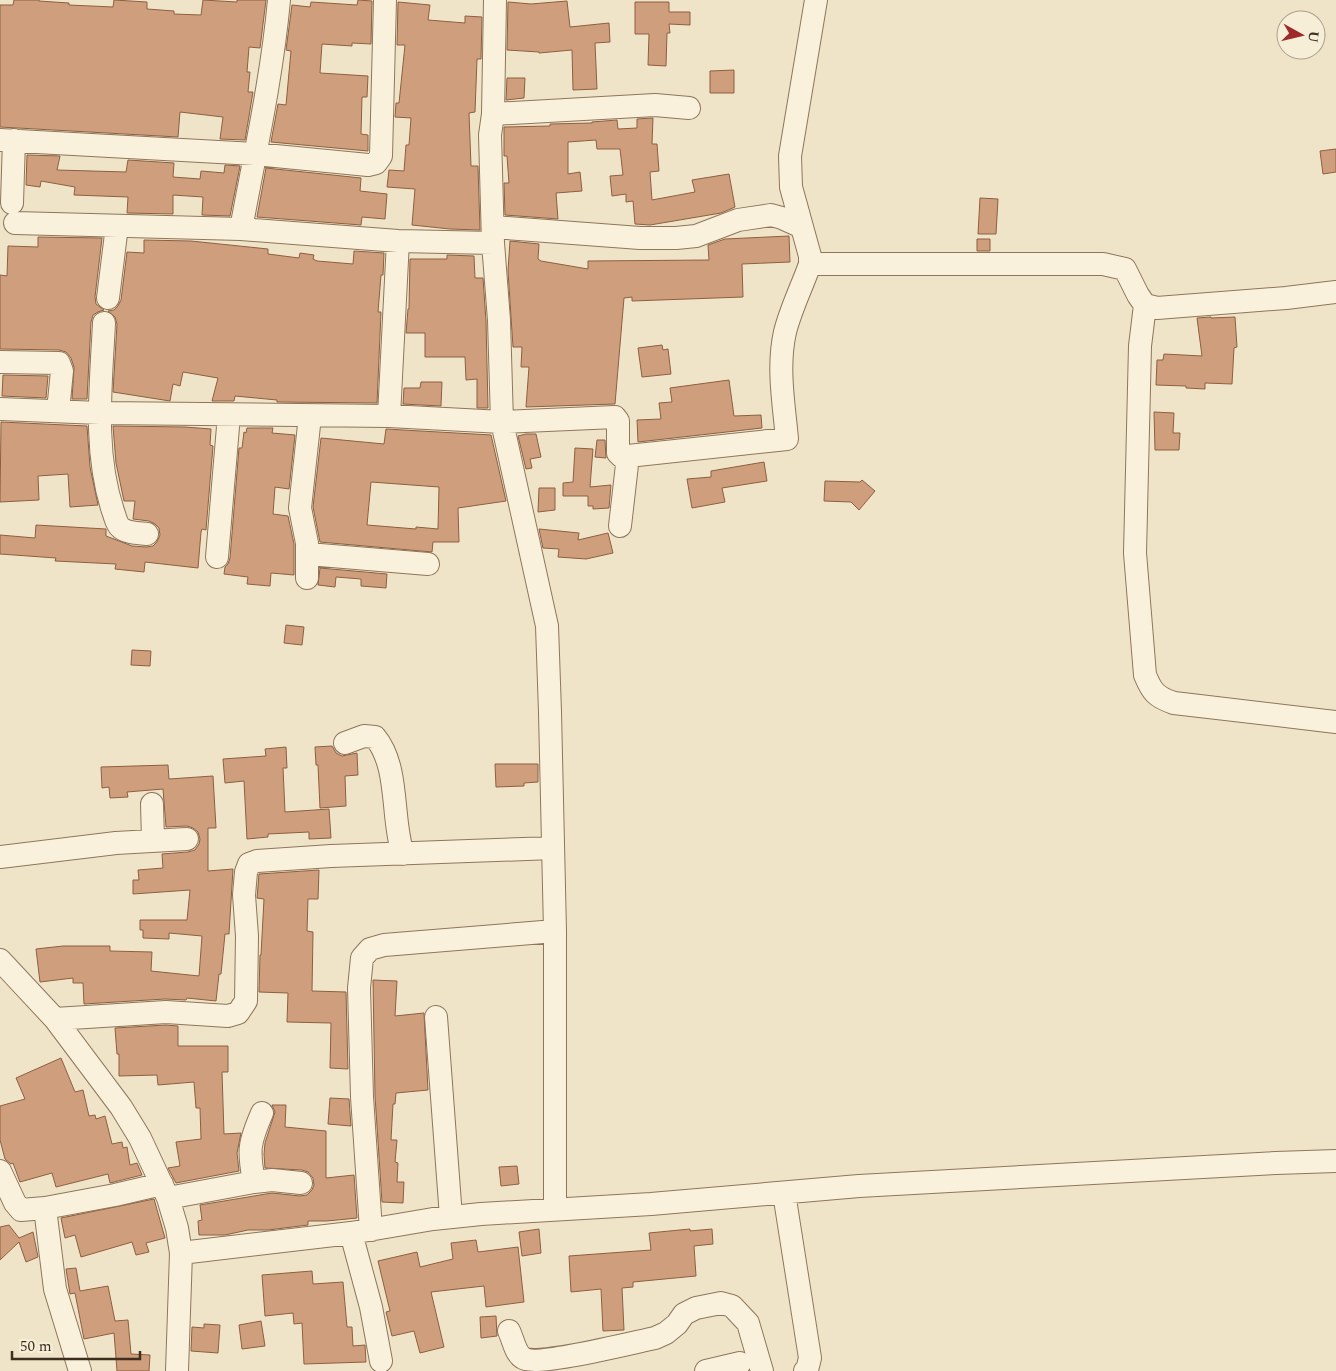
<svg xmlns="http://www.w3.org/2000/svg" width="1336" height="1371" font-family="Spectral,serif">
<rect width="100%" height="100%" fill="#f0e4c8"/>
<!-- building -->
<path fill="#cf9f7d" stroke="#8d5f41" fill-rule="evenodd" d="M14,0H39V1L69,3V5L113,7L114,0L147,2V9L174,11V14L201,15L203,0L237,2V0H266L260,48L249,47L247,72H250L248,92H253L245,140L220,139L223,117L180,112L178,137L0,127V5H13Z
M358,0L372,1L371,44L352,43V46L322,44L320,73L368,76L367,97H362L361,134L368,135V151L271,142L278,104L286,105L291,51L286,50L292,5L310,7L311,2L357,5Z
M567,1L570,27L609,23L610,42L595,43L597,89L573,90L572,50L539,53V52L507,50L508,2L531,4Z
M398,2L430,5L428,20L465,23V16L482,17L481,59H477L475,112L469,113L471,166H478L480,230L450,229L412,225L415,189L387,187L389,170L404,171L406,145H409L411,118L395,117L396,103H399L405,45H397Z
M635,2H669V12H690V25L669,24L670,33H667L666,66L648,65L649,34H635Z
M734,70V93H710V71Z
M507,78H525L524,98L506,100Z
M653,118L652,144H657L659,171L650,172L652,200L695,192L692,180L729,174L735,207L721,213L650,225L635,224L633,201L626,202V194L612,196L610,176L623,175L620,149H597L596,140L568,142V174L580,172L582,191L556,193L558,219L505,215L504,183H509L507,156H504V127L550,126V124L592,123V122L617,120L618,129L637,128V119Z
M1336,149V172L1323,174L1320,151Z
M27,155L60,156L57,170L126,172L128,160L174,163L173,177L200,179L201,171L224,173L225,165L240,166L230,216L202,215L203,197L173,195V214L127,213L128,197L74,195L75,187L41,181L40,187L26,185Z
M266,168L361,178L360,191L387,194L385,219L362,217L361,225L257,217Z
M980,198L998,199L996,234H978Z
M789,236L790,262L742,264L743,297L632,301V297L624,298L615,404L526,407L529,367H521L522,347H513L508,271L510,241L539,244L538,259L541,261L588,269V261L709,260L708,245L725,239Z
M38,237L102,238L95,297L96,304L104,310L98,312L93,315L91,322L87,399H72L74,367L71,358L66,352L59,350L0,349V275L7,276L8,246L38,247Z
M977,239H990V251H977Z
M144,240L191,241L268,249V254L299,258L300,253L314,255L313,259L317,261L353,264L354,251L384,253L383,275H381L378,312H381L377,403L277,402V400L235,396L234,401H212L218,378L183,372L180,386L173,384L170,401L113,392L117,324L115,317L108,311L114,310L118,306L121,300L127,252L144,253Z
M447,255L474,256L475,278H483L486,321L488,408H477V379L466,380L465,357H425V333H406L408,309H409L410,259H447Z
M1211,317V318L1235,317L1237,347L1234,348L1232,384L1205,383V389L1186,388V386L1156,385L1157,360H1163L1164,354L1202,356L1197,318Z
M662,345L663,350L668,349L671,374L642,377L638,348Z
M3,375L48,376L46,398L2,396Z
M729,380L734,416L761,415L762,428L638,442L637,420L661,419L659,403L672,402L670,388Z
M421,382H442L441,406L403,404L404,388H420Z
M1154,412L1174,413L1173,433H1180L1179,450H1155Z
M1,422L87,426L90,467L98,505L70,507L68,474L38,476L39,500L0,502Z
M113,426L185,427L211,429L210,445L213,446L206,530L202,529L201,532L198,568L145,562L144,572L115,569L116,564L55,561L56,558L0,554V535L35,538L36,525L106,529V536L132,546L146,547L153,546L157,542L160,535L159,528L155,524L149,521L133,519L135,501H124L116,463Z
M247,428H273L272,433L295,435L289,489L275,487L273,514L288,516L294,544V575L271,573L270,586L247,584L248,577L224,574L225,567L228,564L230,558L239,448H242L244,432L246,433Z
M386,429L491,435L506,501L458,508L459,542H433L432,552L320,542L313,507L321,438L384,444ZM371,482L439,487L438,529L416,527V529L367,525Z
M526,434H536L541,457L530,459L532,468L526,469L518,436Z
M597,440H605L606,458L595,457Z
M575,448L593,449L590,487L611,485L609,508L593,509V506H588V496H563V483L573,482Z
M764,462L767,481L722,488L725,502L692,508L687,479L711,477V471Z
M862,480L875,491L859,510L851,502L824,501L825,481L860,482Z
M539,488H555V510L538,512Z
M539,529L579,533L578,540L608,533L613,553L586,559L558,557L559,549L543,548Z
M320,568L387,574L386,588L361,586V579L336,577L335,587L318,585Z
M286,625L304,627L302,645L284,643Z
M132,650L151,651L150,666L131,665Z
M332,746L336,753L342,756L357,753L358,775L345,776L346,806L320,808L318,765H316L315,747Z
M286,747L287,768H283L285,812L329,809L331,838L309,839V832L268,834V837L247,839L244,781L225,783L223,759L266,756L265,749Z
M495,764H538V782L524,783V786L496,787Z
M168,765L169,779L213,776L216,828H208V871L233,869L229,934H225L221,974H219L216,1001L187,998L186,1000L165,999L84,1004L83,983H73V978L40,982L36,949L63,946H110V951L152,952L151,971L199,976L202,936L169,933V939L143,938V930H140V920H187L190,890L133,894V880H139L138,870L163,868L162,854L188,852L195,850L199,844L200,839L198,832L193,828L187,826L166,827L163,789L127,792L128,797L110,798L109,787L102,788L101,767Z
M319,870L318,899H308L307,931L313,932L312,991L346,992L348,1069L330,1068L331,1023L287,1022L288,993L259,992L260,955H261L264,899L257,898L259,874Z
M373,980L397,981L395,1016L424,1013L428,1090L396,1093L395,1104H393L391,1140H397L395,1162L398,1163L397,1182H404L403,1203L382,1202L375,1096Z
M166,1025L178,1026V1046H228V1072H222L224,1134L241,1133L237,1153L239,1171L176,1183L168,1168L180,1166L176,1142L201,1139L200,1108H196L194,1082L158,1085L157,1075L119,1076V1054H117L115,1028Z
M61,1058L75,1092L83,1090L89,1116L95,1115L96,1119L105,1116L112,1144L122,1142L123,1148L127,1147L130,1165L137,1163L142,1175L110,1183L108,1174L56,1187L52,1173L20,1182L13,1163L11,1164L5,1159L0,1140V1106L25,1099L16,1078Z
M330,1098L349,1099L351,1126L328,1124Z
M272,1105H286L285,1127L326,1131V1178L354,1175L357,1218L327,1221H308V1225L268,1230H248L225,1235H199L198,1221L202,1220L200,1205L272,1193L300,1196L307,1195L312,1190L314,1185L313,1178L308,1172L302,1170L265,1168L264,1154L265,1143L275,1112Z
M517,1166L519,1184L501,1186L499,1167Z
M154,1199L165,1238L146,1243L149,1252L136,1255L132,1242L81,1257L75,1235L65,1238L61,1218Z
M9,1225L19,1238L33,1232L38,1257L26,1262L19,1242L0,1260V1227Z
M539,1229L541,1253L522,1256L519,1232Z
M690,1229V1231L712,1229L713,1244L694,1246L696,1276L633,1282V1287L622,1288L624,1330L603,1331L601,1289L571,1292L569,1256L651,1250L649,1233Z
M476,1240L478,1252L518,1247L524,1302L486,1307L484,1286L431,1292L444,1347L420,1353L414,1331L392,1336L386,1312L390,1311L378,1261L417,1252L420,1267L453,1259L451,1243Z
M76,1268L80,1291L108,1286L115,1321L128,1320L131,1354L150,1355L149,1371H117L114,1333L84,1339L75,1293L70,1294L66,1269Z
M312,1271L313,1284L343,1282L347,1327H352L353,1346L365,1345L366,1362L304,1364L302,1323L294,1324L293,1313L265,1316L262,1275Z
M496,1316L497,1336L481,1338L480,1317Z
M261,1321L265,1346L242,1349L239,1325Z
M204,1324L220,1325L218,1353L191,1351L192,1327L204,1328Z"/>
<g fill="none" stroke-linecap="round" stroke-linejoin="round">
<!-- minor casing -->
<g stroke="#8d765c" stroke-width="24">
<path id="minor" d="M495,0L493,114L490,135L493,243L499,320L502,422L547,626L550,712L555,931V1209
M493,114L655,105L689,108
M0,140L255,154L368,165L376,163L381,156L385,0
M12,203L14,140
M15,223L241,229L398,241L493,243
M802,227L791,187L790,156L816,0
M241,229C255,153 272,77 279,0
M810,264H1103L1125,269L1138,295L1145,305L1157,308L1286,298L1336,292
M108,298L117,226
M1145,305L1140,346L1135,553L1145,675C1152,692 1156,697 1174,703L1336,722
M104,323C101,385 93,451 113,511C115,516 116,524 121,528C127,533 140,533 147,534
M0,362L59,363L62,371L58,411
M0,409L100,413L389,416L502,422L615,417L618,421V453L621,456H628L787,439C784,405 777,367 785,332C791,308 802,287 810,264V256L802,227L782,218L771,215L738,220L696,236L676,238H640L493,227
M389,416L398,241
M620,526L628,456
M308,554L428,564
M217,557L229,415
M307,578V543L300,508L310,416
M345,743L364,736L375,737C400,767 391,819 403,854
M152,804L153,840
M0,857L116,843L187,839
M0,960L55,1019L121,1107L140,1138L168,1198L177,1228L181,1253L351,1233L433,1219L481,1214L651,1204L859,1186L1276,1163L1336,1161
M436,1017L451,1217
M55,1019L166,1012L228,1016L238,1013L246,1001L247,936L244,895L246,872L249,864L257,861L331,856L553,848
M0,1171L15,1203L21,1210L45,1208L115,1195L162,1184
M254,1182C248,1150 249,1143 262,1113
M784,1193L810,1358L807,1370L805,1371
M168,1198L254,1182L272,1180L301,1183
M45,1208L55,1289L80,1371
M371,1230L362,1097L359,988L362,958L370,949L384,945L555,931
M351,1233L371,1307L381,1361
M509,1331C513,1339 515,1353 523,1358C536,1367 635,1342 655,1338L666,1333L677,1324L684,1314L696,1308L721,1303L732,1306L748,1323L762,1371
M177,1371L181,1253
M706,1371L740,1363"/>
</g>
<!-- minor -->
<use href="#minor" stroke="#faf1dc" stroke-width="22"/>
</g>
<!-- north arrow -->
<g transform="translate(1301 35) rotate(98)"><circle r="24" fill="#f7eed8" stroke="#ada18e"/>
<path d="M0-4L9 19L0 12L-9 19Z" fill="#9e2a2b"/>
<text y="-8" font-size="14" font-weight="bold" text-anchor="middle" fill="#3d2e20">U</text>
</g>
<!-- scale -->
<path d="M12 1351v8h128v-8" fill="none" stroke="#3d2e20" stroke-width="2.5"/>
<text x="20" y="1351" font-size="15" fill="#3d2e20" stroke="#f7eed8" stroke-width="4" paint-order="stroke">50 m</text>
</svg>
